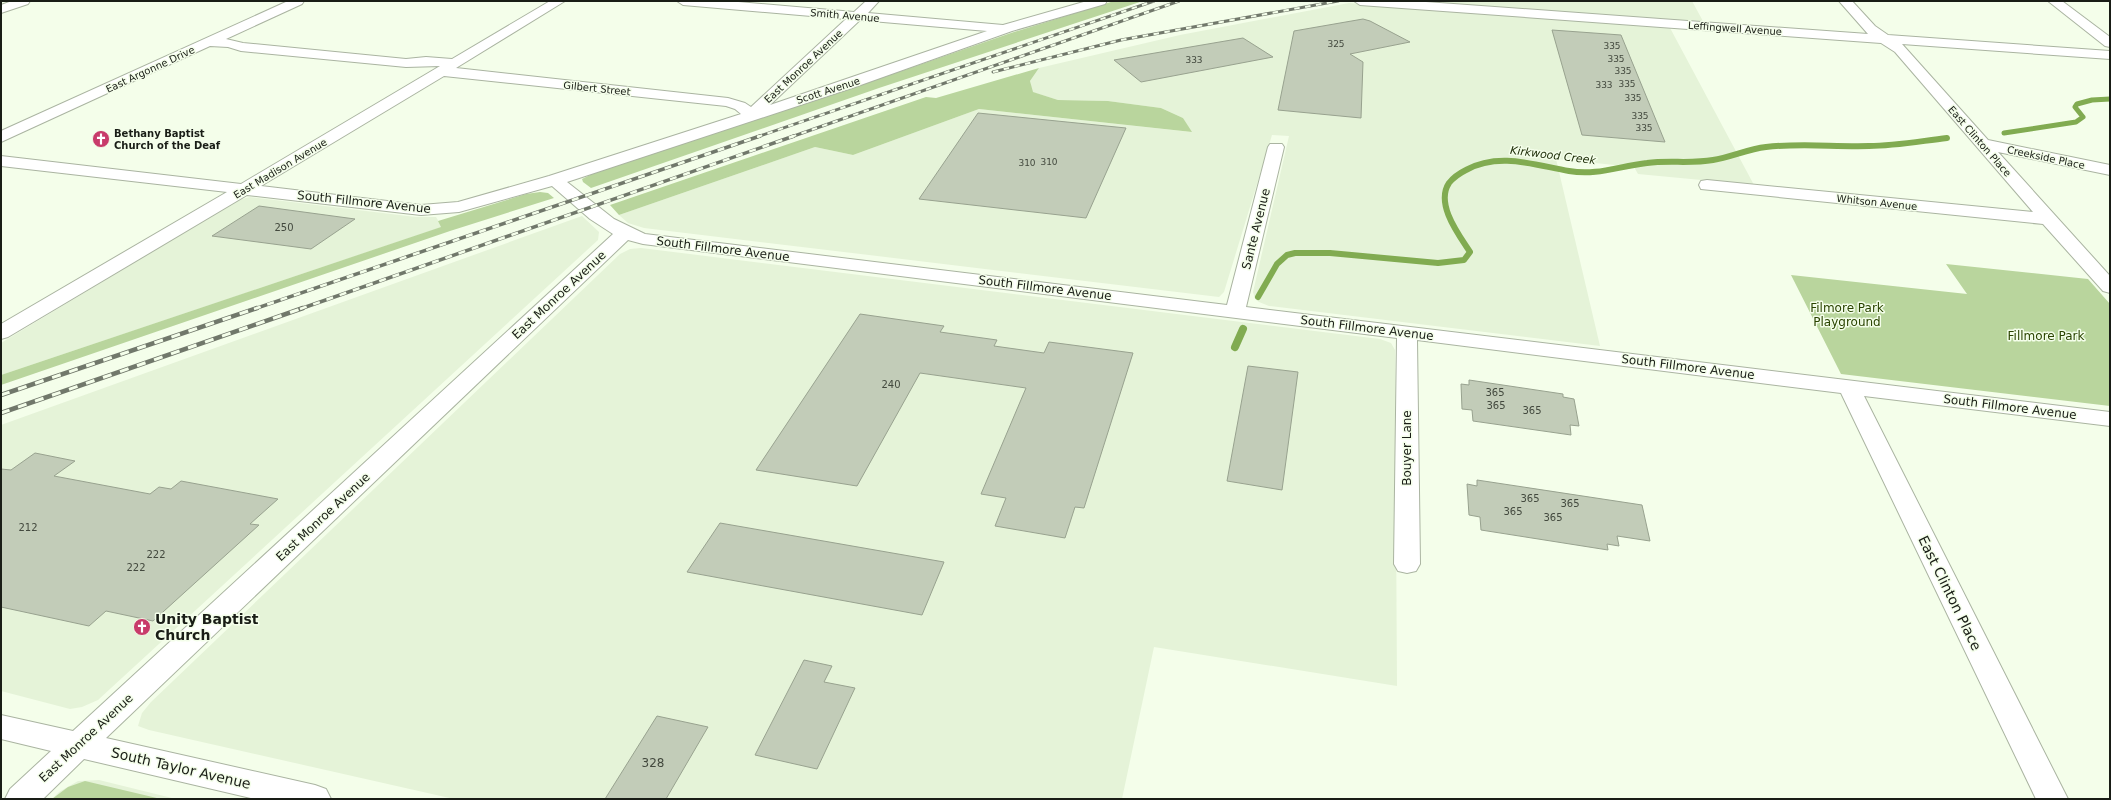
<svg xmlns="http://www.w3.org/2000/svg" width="2111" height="800" font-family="'DejaVu Sans',sans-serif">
<rect width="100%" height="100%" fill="#f4feea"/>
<!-- built -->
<path fill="#e5f3d8" d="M1443,1H1692L1704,23L1443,5Z
M1349,3L1669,26L1754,185L1638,174L1634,167L1556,159L1600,346L1269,306L1259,302L1255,299L1253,292L1289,136L1272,135L1224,292L1219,297L644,228L628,223L619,215L815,147L853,155L979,109L1191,132L1183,118L1161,108L1108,101L1058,100L1032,92L1030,81L1039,68L1180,35Z
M250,197L416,217H436L442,227L1,375V343L238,200Z
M582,216L599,232L598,240L98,700L82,707L70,709L1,691V425Z
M641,248L1380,339L1391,343L1395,350L1397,686L1154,647L1122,799H454L149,730L138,726L142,713L151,702L620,254L630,249Z
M99,780L176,799H52L59,792L78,781Z"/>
<!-- green -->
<path fill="#b9d59d" d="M1114,1H1143L879,88L591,188L583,182L582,179L602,169L835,94L1011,33Z
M1039,68L1030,81L1033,92L1058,100L1108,101L1161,108L1183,118L1192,132L979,109L853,155L815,147L619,215L610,205L926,97L936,98Z
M540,192L548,193L554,198L450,231L1,385V375L441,227L438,221L526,194Z
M1946,264L2088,279L2110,304V406L1841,374L1791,275L1967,294Z
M85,781L161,799H52L68,787Z"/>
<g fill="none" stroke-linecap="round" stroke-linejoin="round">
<!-- stream-far2 -->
<path stroke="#81ab51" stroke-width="5" d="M2004,133L2076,122L2083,117L2075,107L2077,104L2092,100L2110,99"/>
<!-- stream-far1 -->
<path stroke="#81ab51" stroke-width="6" d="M1258,297L1277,264L1287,255L1295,253H1330L1438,263L1464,260L1470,252C1459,235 1435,204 1449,183C1453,178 1460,173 1466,170C1499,152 1534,165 1569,171C1597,176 1619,166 1647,163C1669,160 1691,164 1713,160C1731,157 1748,149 1766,147C1800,143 1834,147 1869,146C1895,146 1921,141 1947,138"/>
<!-- stream -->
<path stroke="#81ab51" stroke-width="8" d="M1235,347L1243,329"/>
</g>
<!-- building -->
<path fill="#c2ccb8" stroke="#98a28f" d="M1363,19L1370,21L1410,42L1350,54L1363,62L1361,118L1278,110L1294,31Z
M1552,30L1621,35L1665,142L1582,135Z
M1243,38L1273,57L1141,82L1114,60Z
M978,113L1126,128L1086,218L919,199Z
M259,206L355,219L311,249L212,236Z
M860,314L944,326L940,332L997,340L994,346L1044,353L1049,342L1133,353L1084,508L1075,507L1065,538L995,526L1006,498L981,494L1026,388L920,373L857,486L756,470Z
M1248,366L1298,372L1282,490L1227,481Z
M1469,380L1563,394V397L1574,399L1579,426L1570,425L1571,435L1473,421L1472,410L1462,409L1461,384L1469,385Z
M35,453L75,461L54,476L150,494L159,487L171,489L181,481L278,499L250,524L259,525L153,621L106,611L89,626L1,607V469L11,470Z
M1477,480L1642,505L1650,541L1617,536L1619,546L1607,544L1608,550L1481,530L1480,517L1469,515L1467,484L1477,486Z
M720,523L944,562L922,615L687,572Z
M804,660L832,666L824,682L855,688L817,769L755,755Z
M657,716L708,727L666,799H605Z"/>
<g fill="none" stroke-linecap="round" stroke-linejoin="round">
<!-- minor casing -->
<g stroke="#aab4a1" stroke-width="2">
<path id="minor" d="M12,1H30L28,4L1,13V5Z
M288,1H304L302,4L226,39L243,43L406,59L426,57L452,59L550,1H565L456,68L728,98L745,103L751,107L846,19L683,5L677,1H727L854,12L866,1H879L868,13L1003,25L1087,1H1107L1105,4L1012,31L855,87L567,182L614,219L645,234L1227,305L1268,147L1270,144H1282L1284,147L1246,307L2110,412V426L1864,396L2068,799H2036L1841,393L1417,340L1420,564L1416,571L1407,573L1398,571L1394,564L1397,338L643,244L628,240L106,738L315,785L326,789L331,799H255L84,759L43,799H5L10,789L51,751L1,739V715L73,731L613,234L590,219L552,186L459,212L421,215L247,195L8,337L1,339V324L227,192L1,166V156L241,184L440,66L406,67L241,51L228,47L210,46L1,142V131ZM860,20L987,31L770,105ZM444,76L726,106L735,109L741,114L549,176L458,202L421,205L261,186Z
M1354,1H1412L1868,34L1839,1H1852L1875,26L1888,35L2110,51V59L1902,44L1988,140L2110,165V175L1998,152L2110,276V293L2103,291L2043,224L1701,189L1699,185L1701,181L1707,180L2033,212L1895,52L1881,43L1360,5Z
M2048,1H2062L2110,37V47L2105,46Z"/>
</g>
<!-- minor -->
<use href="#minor" fill="#fff" fill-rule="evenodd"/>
<!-- rail-far2 casing -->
<g stroke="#71786b" stroke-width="3">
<path id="rail-far2" d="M993,72L1121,40L1338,1
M757,137L1154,1
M791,137L1179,1"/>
</g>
<!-- rail-far1 casing -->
<g stroke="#71786b" stroke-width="3.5">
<path id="rail-far1" d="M254,309L760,136
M300,309L794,136"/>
</g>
<!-- rail casing -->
<g stroke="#71786b" stroke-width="4.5">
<path id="rail" d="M1,395L257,308
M1,413L303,308"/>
</g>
<!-- rail-far2 -->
<use href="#rail-far2" stroke="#f4feea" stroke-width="2" stroke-dasharray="5.5" stroke-linecap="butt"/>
<!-- rail-far1 -->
<use href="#rail-far1" stroke="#f4feea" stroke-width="2.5" stroke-dasharray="7" stroke-linecap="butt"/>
<!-- rail -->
<use href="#rail" stroke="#f4feea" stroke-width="3" stroke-dasharray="9" stroke-linecap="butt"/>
</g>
<!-- icons -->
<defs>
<g id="church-disc" transform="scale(0.9)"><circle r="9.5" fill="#c83b6a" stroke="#f4feea"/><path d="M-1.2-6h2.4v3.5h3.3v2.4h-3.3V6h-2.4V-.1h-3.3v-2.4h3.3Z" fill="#fff"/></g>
</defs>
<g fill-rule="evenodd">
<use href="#church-disc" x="101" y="139"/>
<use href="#church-disc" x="142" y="627"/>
</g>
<g text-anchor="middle" stroke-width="3" stroke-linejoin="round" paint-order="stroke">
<!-- far-number labels -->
<g font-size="9" fill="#43493e">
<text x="1336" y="47">325</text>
<text x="1612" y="49">335</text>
<text x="1616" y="62">335</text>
<text x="1194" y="63">333</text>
<text x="1623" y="74">335</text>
<text x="1627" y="87">335</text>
<text x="1604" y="88">333</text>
<text x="1633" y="101">335</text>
<text x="1640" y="119">335</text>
<text x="1644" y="131">335</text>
<text x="1049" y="165">310</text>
<text x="1027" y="166">310</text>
</g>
<!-- far-street labels -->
<g font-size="10" fill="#191d16" stroke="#f4feea">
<text transform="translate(845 15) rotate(5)" y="4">Smith Avenue</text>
<text transform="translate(1735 28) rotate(4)" y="4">Leffingwell Avenue</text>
<text transform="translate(803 66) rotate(-43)" y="4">East Monroe Avenue</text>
<text transform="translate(150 69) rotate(-25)" y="4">East Argonne Drive</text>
<text transform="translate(597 88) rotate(6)" y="4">Gilbert Street</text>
<text transform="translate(828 90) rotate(-18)" y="4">Scott Avenue</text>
<text transform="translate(1980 141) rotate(49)" y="4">East Clinton Place</text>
<text transform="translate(2046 157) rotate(12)" y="4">Creekside Place</text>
<text transform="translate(280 168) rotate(-31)" y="4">East Madison Avenue</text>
<text transform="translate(1877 202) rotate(6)" y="4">Whitson Avenue</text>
</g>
<!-- far-poi labels -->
<g font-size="10" font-weight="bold" fill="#191d16" stroke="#f4feea" text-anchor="start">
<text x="114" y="137">Bethany Baptist<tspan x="114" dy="12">Church of the Deaf</tspan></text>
</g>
<!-- number labels -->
<g font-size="10" fill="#43493e">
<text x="284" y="231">250</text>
<text x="891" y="388">240</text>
<text x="1495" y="396">365</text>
<text x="1496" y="409">365</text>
<text x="1532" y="414">365</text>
<text x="1530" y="502">365</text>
<text x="1570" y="507">365</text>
<text x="1513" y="515">365</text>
<text x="1553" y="521">365</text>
<text x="28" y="531">212</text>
<text x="156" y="558">222</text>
<text x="136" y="571">222</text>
</g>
<!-- far-water labels -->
<g font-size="11" font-style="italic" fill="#20300b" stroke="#f4feea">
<text transform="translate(1553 155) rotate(7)" y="4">Kirkwood Creek</text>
</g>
<!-- street labels -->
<g font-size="12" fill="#191d16" stroke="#f4feea">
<text transform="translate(364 202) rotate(6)" y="4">South Fillmore Avenue</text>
<text transform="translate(1256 229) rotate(-76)" y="4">Sante Avenue</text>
<text transform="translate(723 249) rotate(7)" y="4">South Fillmore Avenue</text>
<text transform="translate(1045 288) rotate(7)" y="4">South Fillmore Avenue</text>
<text transform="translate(559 295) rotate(-43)" y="4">East Monroe Avenue</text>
<text transform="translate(1367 328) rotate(7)" y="4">South Fillmore Avenue</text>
<text transform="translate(1688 367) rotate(7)" y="4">South Fillmore Avenue</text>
<text transform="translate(2010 407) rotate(7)" y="4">South Fillmore Avenue</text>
<text transform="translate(1407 448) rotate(-90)" y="4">Bouyer Lane</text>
<text transform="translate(323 517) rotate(-43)" y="4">East Monroe Avenue</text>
<text transform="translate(86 738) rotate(-43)" y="4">East Monroe Avenue</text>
</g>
<!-- park labels -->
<g font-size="12" fill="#2a4400" stroke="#f4feea">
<text x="1847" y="312">Filmore Park<tspan x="1847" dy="14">Playground</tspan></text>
<text x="2046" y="340">Fillmore Park</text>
</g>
<!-- near-number labels -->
<g font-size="12" fill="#43493e">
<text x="653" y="767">328</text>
</g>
<!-- near-street labels -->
<g font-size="14" fill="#191d16" stroke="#f4feea">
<text transform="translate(1950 593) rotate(64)" y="5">East Clinton Place</text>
<text transform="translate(181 768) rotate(13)" y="5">South Taylor Avenue</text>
</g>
<!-- near-poi labels -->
<g font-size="14" font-weight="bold" fill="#191d16" stroke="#f4feea" text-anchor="start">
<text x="155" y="624">Unity Baptist<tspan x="155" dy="16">Church</tspan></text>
</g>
</g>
<!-- border -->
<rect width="2111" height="800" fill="none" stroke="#191d16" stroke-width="4"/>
</svg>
